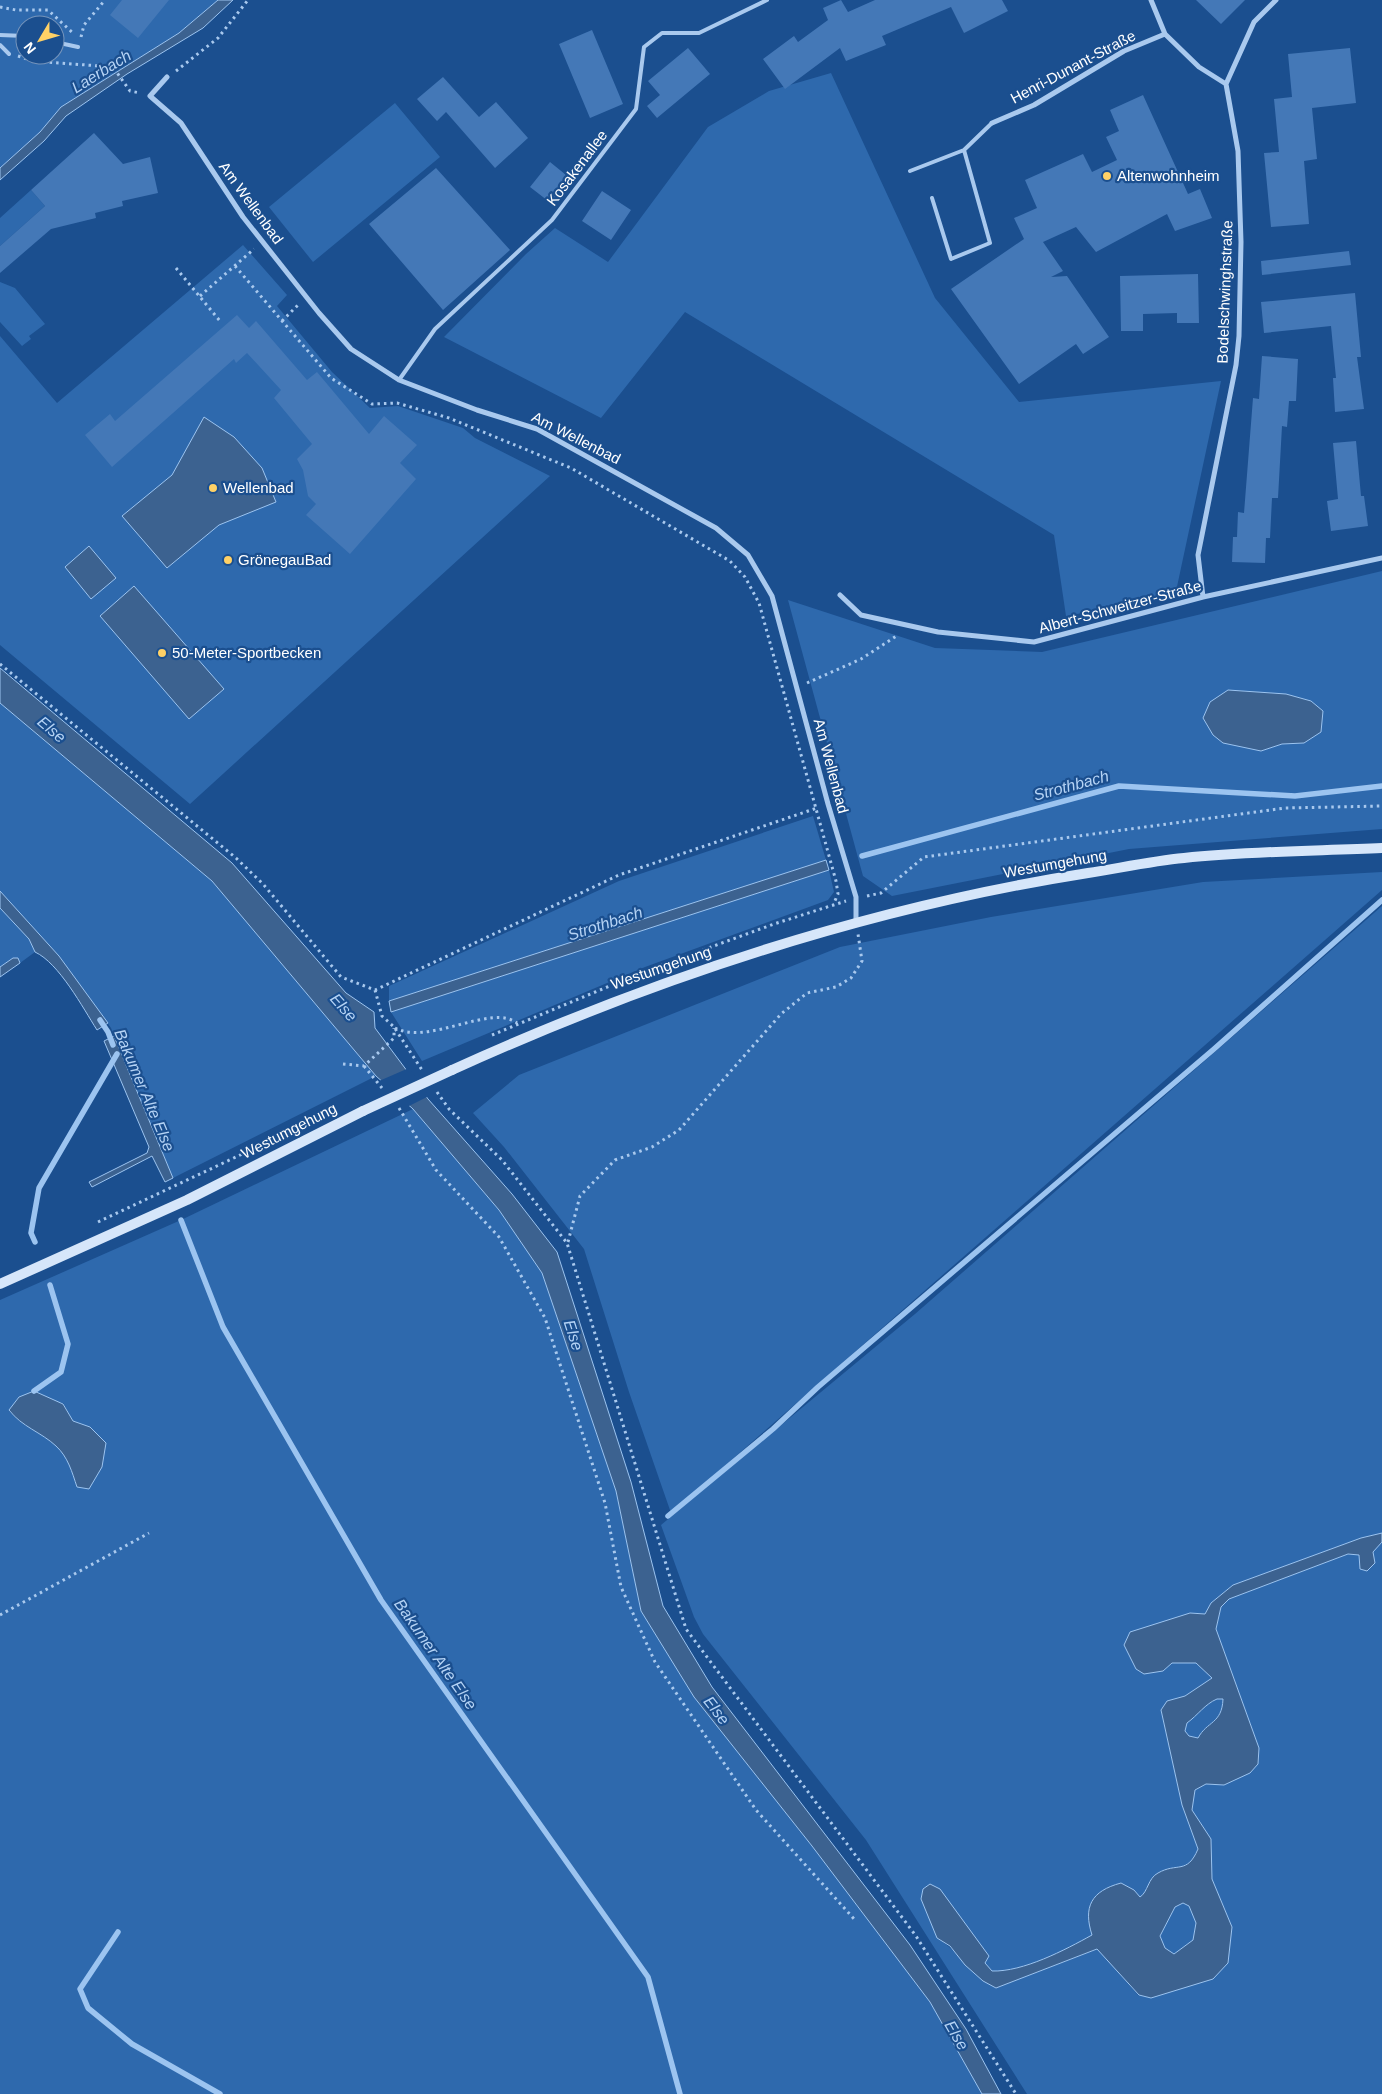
<svg xmlns="http://www.w3.org/2000/svg" width="1382" height="2094" font-family="Helvetica,sans-serif">
<rect width="100%" height="100%" fill="#1b4f8f"/>
<!-- green -->
<path fill="#2e69ad" fill-rule="evenodd" d="M0,0H218L179,33L61,107L40,132L0,168ZM25,25H55V55H25Z
M831,73L935,298L1019,402L1221,381L1175,596L1066,616L1054,535L685,312L601,418L444,337L526,254L555,228L608,262L708,127L769,91Z
M395,103L440,157L313,262L269,207Z
M31,190L45,206L0,246V218Z
M243,245L287,295L277,306L332,372L370,408L398,406L463,428L475,438L550,476L190,804L0,645V336L57,403Z
M0,282L15,288L45,324L29,336L31,339L22,346L0,322Z
M1382,571V829L1129,849L892,896L863,876L788,600L935,648L1042,652ZM1228,690L1285,694L1311,701L1304,743L1282,744L1261,751Z
M0,703L212,881L376,1076L173,1178L111,1028L59,956L0,891Z
M813,816L826,860L389,1001V986L619,881Z
M829,870L834,892L828,900L645,967L422,1061L391,1012Z
M1382,872V890L671,1513L629,1392L584,1249L504,1147L473,1113L519,1075L840,947L991,917L1203,882Z
M1382,906V1533L1361,1538L1233,1585L1211,1603L1205,1614L1190,1613L1172,1620L1163,1671L1172,1663H1196L1212,1678L1185,1696L1167,1701L1161,1710L1182,1805L1198,1849C1187,1875 1177,1862 1158,1873C1148,1879 1148,1892 1139,1898L1134,1890C1120,1904 1107,1925 1091,1936C1068,1951 1019,1972 992,1971L985,1963L937,1938C960,1952 972,1976 996,1988L1098,1949L1138,1995L1151,1998L1232,1927L1212,1879L1211,1839L1192,1810L1195,1790L1206,1784L1224,1785L1258,1764L1259,1748L1216,1629L1221,1607L1229,1599L1348,1554C1364,1555 1372,1553 1382,1542V2094H1027L866,1840L703,1634L694,1617L661,1525L915,1314Z
M0,908L29,939L35,952L20,963L18,958H13L0,967Z
M413,1109L499,1210L542,1273L616,1491L641,1611L694,1697L812,1846L930,2002L982,2094H0V1300L181,1220ZM19,1397L63,1403L73,1421L90,1427L77,1487C72,1472 68,1457 56,1446C41,1432 22,1427 9,1411Z
M1217,1699H1223C1222,1724 1207,1721 1198,1738L1189,1736L1185,1731L1187,1723C1198,1715 1205,1704 1217,1699Z
M1183,1903L1189,1906L1196,1923L1193,1940L1174,1954L1165,1948L1160,1936L1175,1907Z"/>
<!-- water -->
<path fill="#3c6290" stroke="#9cc4f0" fill-rule="evenodd" d="M218,0H233L203,28L127,74L66,116L44,141L0,180V168L40,132L61,107L179,33Z
M204,417L234,437L262,468L276,502L219,525L167,568L122,516L172,475Z
M89,546L116,578L91,599L65,567Z
M134,586L224,689L189,719L100,616Z
M0,668L232,863L346,993L374,1012L375,1028L428,1099L512,1194L557,1252L631,1482L663,1606L712,1687L910,1945L966,2029L1001,2094H982L930,2002L812,1846L694,1697L641,1611L616,1491L542,1273L499,1210L413,1109L376,1076L212,881L0,703Z
M1228,690L1286,694L1311,701L1323,711L1321,732L1304,743L1282,744L1261,751L1223,743L1213,735L1203,718L1210,702Z
M826,860L829,870L391,1012L389,1001Z
M0,891L59,956L108,1023L97,1030C83,1008 59,963 35,952L29,939L0,908Z
M13,958H18L20,963L0,977V967Z
M114,1036L173,1178L165,1182L152,1156L92,1187L89,1182L147,1153L149,1147L104,1041Z
M34,1391L63,1404L73,1421L90,1427L106,1443L102,1467L89,1489L77,1487C72,1472 68,1457 56,1446C41,1432 22,1427 9,1410L19,1397Z
M1382,1533V1542L1373,1552L1375,1563L1367,1571L1360,1569L1359,1555L1348,1554L1229,1599L1221,1607L1216,1629L1259,1748L1258,1764L1250,1773L1224,1785L1206,1784L1195,1790L1192,1810L1211,1839L1212,1879L1232,1927L1228,1963L1213,1979L1151,1998L1139,1995L1097,1949L996,1988L983,1981L965,1965L950,1946L937,1938L921,1899L923,1889L930,1884L940,1889L989,1956L985,1963L992,1971C1023,1972 1065,1950 1092,1935C1083,1907 1091,1891 1121,1883L1134,1890L1140,1897C1148,1892 1148,1878 1158,1873C1177,1862 1187,1875 1198,1849L1182,1805L1161,1710L1167,1701L1185,1696L1212,1678L1196,1663H1172L1163,1671L1144,1674L1136,1669L1124,1645L1130,1632L1190,1613L1205,1614L1211,1603L1233,1585L1361,1538ZM1217,1699H1223C1222,1724 1207,1721 1198,1738L1189,1736L1185,1731L1187,1723C1198,1715 1205,1704 1217,1699ZM1183,1903L1189,1906L1196,1923L1193,1940L1174,1954L1165,1948L1160,1936L1175,1907Z"/>
<!-- pier -->
<path fill="#1b4f8f" d="M409,1068L429,1096L407,1107L379,1081Z"/>
<g fill="none" stroke-linecap="round" stroke-linejoin="round">
<!-- stream -->
<path stroke="#9cc4f0" stroke-width="5.5" d="M862,856L1119,786L1295,796L1382,786
M100,1020L108,1032L113,1045
M181,1220L223,1327L381,1600L648,1977L680,2094
M35,1242L31,1233L39,1188L117,1054
M34,1391L61,1372L68,1344L50,1285
M668,1516L773,1429L818,1387L1214,1049L1382,900
M118,1932L80,1989L88,2008L132,2044L220,2094"/>
</g>
<!-- building -->
<path fill="#4478b7" d="M122,0H169L138,38L110,15Z
M841,0L848,12L875,0H1002L1008,11L964,33L951,7L882,36L886,45L846,61L840,48L785,89L763,59L794,36L798,42L828,20L823,8Z
M1196,0H1245L1221,24Z
M592,30L623,104L590,118L559,44Z
M688,48L710,74L657,118L647,106L660,95L648,81Z
M1350,48L1356,103L1312,108L1317,159L1304,161L1309,224L1271,227L1264,153L1279,152L1274,99L1292,97L1288,54Z
M443,77L479,117L496,102L528,138L495,168L446,112L437,121L417,99Z
M1143,95L1188,194L1200,189L1212,218L1175,231L1167,214L1096,252L1076,227L1043,242L1063,271L1051,277L1067,276L1109,337L1083,354L1076,344L1019,384L951,289L1024,239L1014,218L1037,208L1025,180L1083,154L1092,172L1117,160L1106,137L1119,131L1110,110Z
M94,133L123,164L150,157L158,193L122,201L123,206L95,213L96,218L51,229L0,273V246L45,206L31,190Z
M550,162L571,179L552,204L530,187Z
M436,168L510,250L443,310L369,224Z
M602,191L631,210L611,240L582,221Z
M1349,251L1351,265L1262,275L1261,261Z
M1198,274L1199,323H1177V313L1143,314V331H1121L1120,276Z
M1355,293L1361,357H1357L1364,409L1335,412L1333,378H1336L1331,326L1264,333L1261,302Z
M237,315L249,328L256,321L307,380L317,372L369,434L384,416L417,445L400,463L416,479L350,554L306,515L316,504L308,496L303,470L297,459L312,444L274,398L281,390L247,353L236,363L234,359L112,467L85,435L110,414L115,421Z
M1262,356L1298,359L1296,401H1289L1287,427L1282,426L1278,498H1272L1270,538H1266L1265,563L1232,562L1233,537H1237L1238,512L1244,513L1253,398L1259,399Z
M1356,441L1361,496H1364L1368,526L1331,531L1327,501L1338,499L1333,443Z"/>
<g fill="none" stroke-linecap="round" stroke-linejoin="round">
<!-- path -->
<path stroke="#a9c9ee" stroke-width="3" stroke-dasharray="2.5 4" stroke-linecap="butt" d="M0,7L16,10H48L74,34
M81,37L84,25L105,0
M18,56L33,61L113,67L130,91L140,93
M176,71L218,38L248,0
M235,266L331,378L372,404L397,403L449,418L571,468L730,561L745,577L759,603L836,881L838,894L833,905
M176,268L220,321
M200,296L254,249
M282,321L299,304
M0,664L236,858L263,884L341,977L375,990L619,875L817,808
M807,683L861,659L898,635
M867,896L881,893L924,857L1285,808L1382,806
M375,990L382,1016L394,1027L422,1070
M395,1028C429,1046 491,1003 517,1023
M492,1035L648,970L774,924L846,901
M343,1064L364,1066L394,1038V1028
M364,1066L382,1088
M437,1092L449,1109L502,1160L567,1243L686,1629L916,1936L1016,2094
M399,1108L436,1170L499,1237L545,1318L605,1503L621,1587L655,1662L756,1810L855,1920
M98,1222L255,1148
M568,1242L580,1196L615,1160L652,1147L679,1130L781,1014L807,993L836,987L851,978L862,961L858,934
M0,1615L149,1533"/>
<!-- lane -->
<path stroke="#a9c9ee" stroke-width="4" d="M0,35L25,36
M55,42L78,47
M0,45L9,54
M910,171L964,150
M932,198L951,259L990,243L964,150L992,123
M399,380L435,329L552,220L636,109L644,47L662,33H699L767,0"/>
<!-- street -->
<path stroke="#a9c9ee" stroke-width="5" d="M1151,0L1165,34L1199,67L1226,84
M167,77L150,96L181,123L243,217L319,313L351,349L399,380L477,410L537,429L716,528L748,555L772,596L828,804L856,897V921
M992,123L1034,105L1124,51L1165,34
M840,595L861,615L938,632L1034,642L1203,597L1382,558
M1203,597L1198,555L1236,365L1239,336L1241,242L1238,151L1226,84L1254,22L1276,0"/>
<!-- secondary -->
<path stroke="#d6e6fa" stroke-width="10" d="M452,1070C657,977 866,908 1088,873C1120,868 1152,861 1184,858C1249,851 1316,851 1382,848
M0,1284L187,1200L363,1111"/>
<!-- secondary-bridge -->
<path stroke="#d6e6fa" stroke-width="10" d="M363,1111L452,1070"/>
</g>
<!-- markers -->
<g fill="#ffd166" stroke="#1b4f8f" stroke-width="2">
<circle cx="1107" cy="176" r="5"/>
<circle cx="213" cy="488" r="5"/>
<circle cx="228" cy="560" r="5"/>
<circle cx="162" cy="653" r="5"/>
</g>
<g text-anchor="middle" stroke-width="4.5" stroke-linejoin="round" paint-order="stroke">
<!-- street labels -->
<g font-size="15" fill="#fff" stroke="#1b4f8f">
<text transform="translate(1073 67) rotate(-28)" y="5">Henri-Dunant-Straße</text>
<text transform="translate(577 168) rotate(-53)" y="5">Kosakenallee</text>
<text transform="translate(251 203) rotate(54)" y="5">Am Wellenbad</text>
<text transform="translate(1225 292) rotate(-88)" y="5">Bodelschwinghstraße</text>
<text transform="translate(576 438) rotate(27)" y="5">Am Wellenbad</text>
<text transform="translate(1120 607) rotate(-15)" y="5">Albert-Schweitzer-Straße</text>
<text transform="translate(831 766) rotate(75)" y="5">Am Wellenbad</text>
<text transform="translate(1055 864) rotate(-10)" y="5">Westumgehung</text>
<text transform="translate(661 968) rotate(-19)" y="5">Westumgehung</text>
<text transform="translate(289 1131) rotate(-27)" y="5">Westumgehung</text>
</g>
<!-- poi labels -->
<g font-size="15" fill="#fff" stroke="#1b4f8f" text-anchor="start">
<text x="1117" y="181">Altenwohnheim</text>
<text x="223" y="493">Wellenbad</text>
<text x="238" y="565">GrönegauBad</text>
<text x="172" y="658">50-Meter-Sportbecken</text>
</g>
<!-- water labels -->
<g font-size="16" font-style="italic" fill="#b5d3f5" stroke="#1b4f8f">
<text transform="translate(101 71) rotate(-32)" y="6">Laerbach</text>
<text transform="translate(52 729) rotate(40)" y="6">Else</text>
<text transform="translate(1071 785) rotate(-15)" y="6">Strothbach</text>
<text transform="translate(605 923) rotate(-18)" y="6">Strothbach</text>
<text transform="translate(344 1007) rotate(48)" y="6">Else</text>
<text transform="translate(145 1090) rotate(67)" y="6">Bakumer Alte Else</text>
<text transform="translate(574 1335) rotate(72)" y="6">Else</text>
<text transform="translate(436 1654) rotate(55)" y="6">Bakumer Alte Else</text>
<text transform="translate(717 1710) rotate(52)" y="6">Else</text>
<text transform="translate(957 2035) rotate(60)" y="6">Else</text>
</g>
</g>
<!-- north arrow -->
<g transform="translate(40 40) rotate(232)"><circle r="24" fill="#1b4f8f" stroke="#7695bc"/>
<path d="M0-4L9 19L0 12L-9 19Z" fill="#ffd166"/>
<text y="-8" font-size="14" font-weight="bold" text-anchor="middle" fill="#ffffff">N</text>
</g>
</svg>
